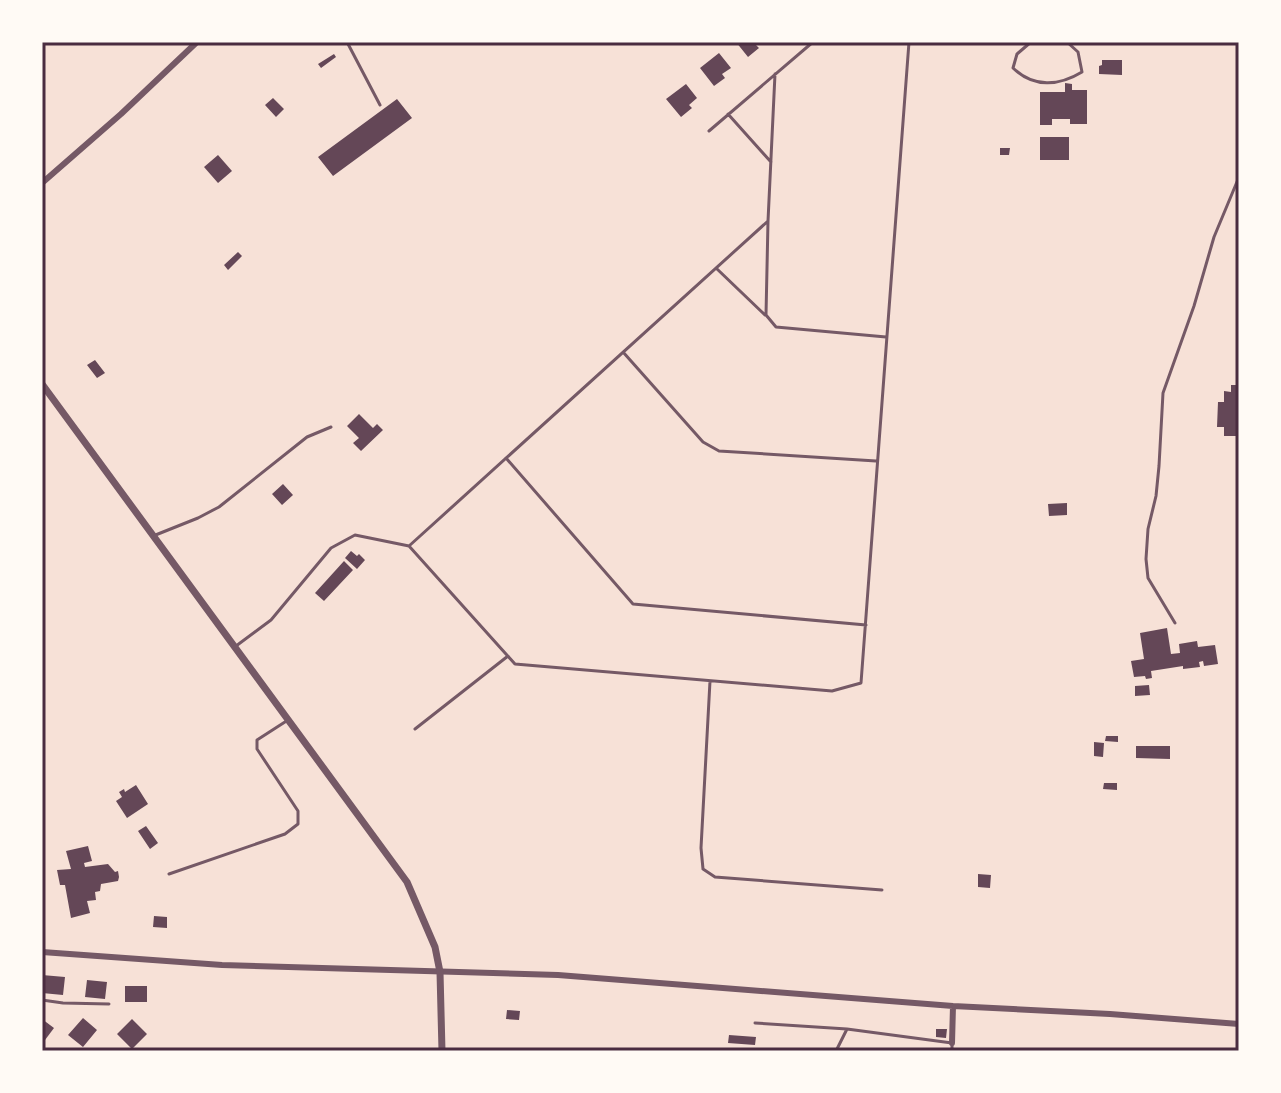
<svg xmlns="http://www.w3.org/2000/svg" width="1281" height="1093" font-family="Barlow,sans-serif">
<rect width="100%" height="100%" fill="#f7e1d7"/>
<!-- building -->
<path fill="#644757" d="M736,42H760L756,45L759,48L748,57Z
M719,53L731,68L722,74L725,78L714,86L700,68Z
M334,54L336,57L321,68L318,64Z
M1102,60H1122V75L1099,74V66L1102,65Z
M1065,83L1072,84V90H1087V124H1070V119H1052V125H1040V92H1065Z
M686,84L697,98L689,105L692,108L681,117L666,99Z
M273,98L284,109L276,117L265,105Z
M397,99L412,118L333,176L318,157Z
M1040,137H1069V160H1040Z
M1000,148H1010L1009,155H1000Z
M218,155L232,171L218,183L204,167Z
M238,252L242,256L228,270L224,265Z
M95,360L105,373L97,378L87,365Z
M1231,385H1239V436H1224V427H1217L1218,402H1224V391L1231,392Z
M359,414L373,428L377,424L383,430L361,451L353,443L359,438L347,426Z
M283,484L293,495L282,505L272,494Z
M1067,503V515L1049,516L1048,504Z
M351,551L357,556L359,554L365,560L357,569L345,558Z
M344,561L353,570L324,601L315,593Z
M1167,628L1171,654L1180,653L1179,644L1197,641L1198,647L1215,645L1218,664L1204,666L1203,661L1199,662L1200,667L1183,669V666L1151,671L1152,678L1146,679L1145,676L1134,677L1131,661L1144,659L1140,633Z
M1149,685L1150,695L1135,696V686Z
M1106,736H1118V742L1105,741Z
M1094,742L1104,743L1103,757L1094,756Z
M1136,746H1170V759L1136,758Z
M1104,783H1117V790L1103,789Z
M136,785L148,804L127,818L116,801L122,797L119,792L124,789L125,792Z
M146,826L158,843L150,849L138,831Z
M88,846L92,861L84,863L85,867L108,864L115,872L118,871L119,877L118,881L101,884L100,891L95,892L96,900L87,901L90,913L71,918L65,885H60L57,870L71,869L66,851Z
M978,874L991,875L990,888L978,887Z
M154,916L167,917V928L153,927Z
M42,975L65,977L63,995L42,993Z
M87,980L107,982L105,999L85,997Z
M125,986H147V1002H125Z
M507,1010L520,1011L519,1020L506,1019Z
M83,1018L97,1030L83,1047L68,1035Z
M42,1019L54,1028L42,1044Z
M132,1019L147,1034L132,1049L117,1034Z
M936,1029H947L946,1038L936,1037Z
M729,1035L756,1037L755,1045L728,1043Z"/>
<g fill="none" stroke-linecap="round" stroke-linejoin="round">
<!-- service -->
<path stroke="#755966" stroke-width="3" d="M347,42L380,105
M1031,42L1017,54L1013,68C1034,88 1059,86 1082,72L1078,52L1067,42
M775,74L768,221L409,546L515,664L832,691L861,683L909,42
M728,114L771,162
M709,131L813,42
M768,221L766,315L776,327L886,337
M716,268L765,315
M623,352L703,442L719,451L876,461
M506,458L633,604L866,625
M153,536L198,518L219,507L307,437L331,427
M1175,623L1148,578L1146,559L1148,529L1156,496L1159,466L1163,393L1194,306L1214,237L1239,177
M236,646L271,620L331,548L355,535L409,546
M710,681L701,848L703,869L715,877L882,890
M415,729L508,656
M169,874L285,834L298,824V811L257,749V740L288,720
M42,1000L63,1003L109,1004
M755,1023L847,1029L952,1043V1051
M836,1051L847,1029"/>
<!-- minor -->
<path stroke="#755966" stroke-width="6" d="M42,183L121,114L197,42
M42,952L222,965L558,975L953,1006L1110,1014L1239,1024
M952,1043L953,1006"/>
<!-- tertiary -->
<path stroke="#755966" stroke-width="7" d="M42,384L407,882L435,947L440,972L442,1051"/>
</g>
<!-- border -->
<rect width="1281" height="1093" fill="none" stroke="#fffaf5" stroke-width="88"/>
<rect x="44" y="44" width="1193" height="1005" fill="none" stroke="#4a2c40" stroke-width="3"/>
</svg>
